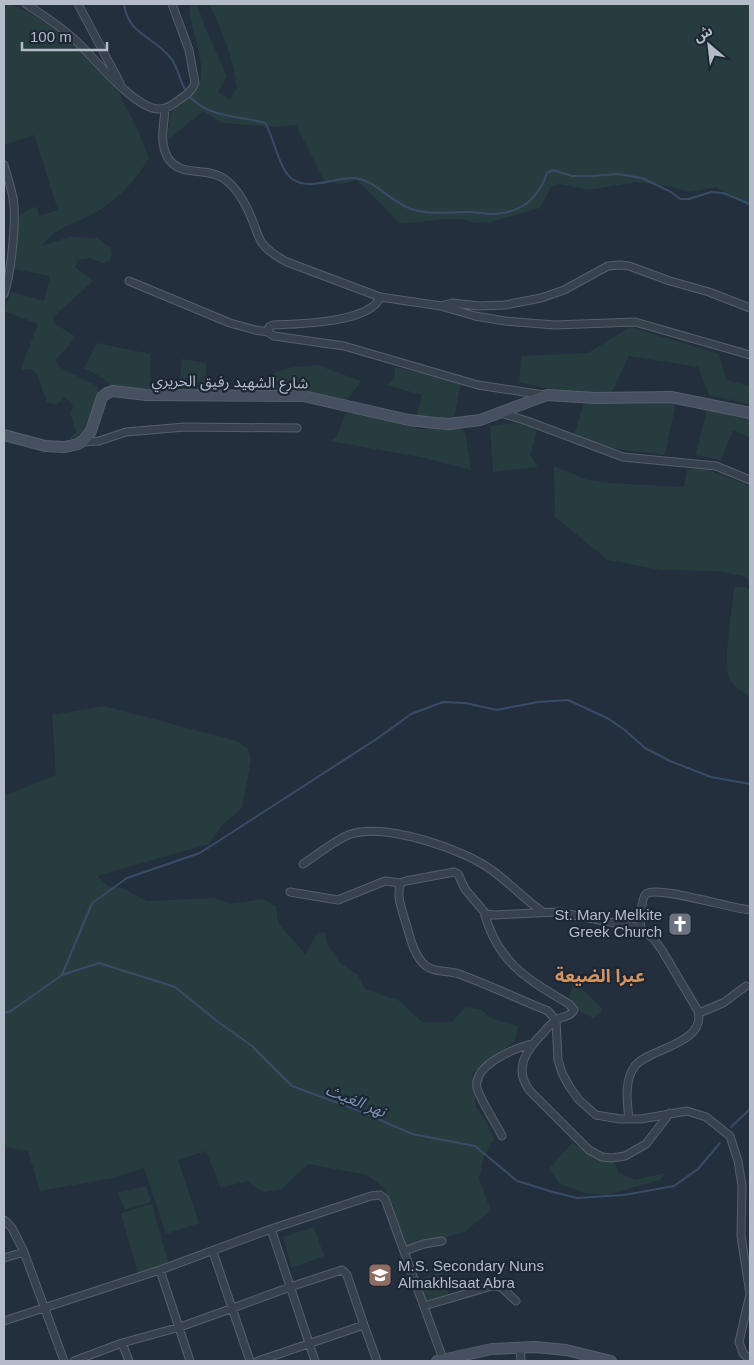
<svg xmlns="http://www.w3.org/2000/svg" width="754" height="1365" font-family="Arial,'Noto Sans Arabic',sans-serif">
<rect width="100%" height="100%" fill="#242f3e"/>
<!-- green -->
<path fill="#263c3f" d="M4,4C32,4 95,62 114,85C118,89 121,96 123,102C133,120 142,138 149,158C136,180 120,197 98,211C80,222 54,227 42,246L69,237L97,238L111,248L112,255L110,260L103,263L89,258L78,260L75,267L93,281L53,317L54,323L76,337L56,360L59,367L99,387C95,406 93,435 72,441L69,438L76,432L70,413L73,406L65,397L56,405L47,402L36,372L29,369L24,370L21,368L38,324L4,311L11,292L44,301L50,276L14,269L19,218C23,211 30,208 37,207L39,216L58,210L34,135L4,145Z
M189,4H197L205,27L227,77L218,92L230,100L235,90H237C234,60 223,31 209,4H750V207L715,187L690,192L668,186L636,182L590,190L560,184L551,187L540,208L491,222L475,223L462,219H446L400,224L357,180L340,184L324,180L296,125L275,127L222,123L203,111L169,139C167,133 168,129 169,123C172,101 191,101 199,85C208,65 189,26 189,4Z
M630,327L719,354L726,380L750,386V404L709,395L698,367L629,356L611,394L560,391L519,382L521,356L588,353Z
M97,343L150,354L151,389L111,387L104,379L84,368Z
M182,359L206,363V391L179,390Z
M317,365L361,381L347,400L311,392H257L254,389L263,385C274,366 297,367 317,365Z
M395,367L461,382L454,419L416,418L422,395L386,385L394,380Z
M657,400L676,402L665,455L610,448L574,435L584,402Z
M707,409L742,416L750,419V438L733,430L721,460L696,455Z
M345,413L384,417L420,429L459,428L465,432L471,470L425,458L330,441L337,437Z
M515,423L530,426L537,432L530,455L538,467L493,472L490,426Z
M554,466L588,480L609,483L684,487L687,470L700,467L750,486V581L744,576L717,571L661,570L608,560L555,517Z
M734,587H745L750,590V697C743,692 734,687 730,679C722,665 733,605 734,587Z
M104,706L237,741L248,749L251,759L242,808L223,824L209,844L97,876L109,886L122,888L147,901L215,898L230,904L262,899L276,906L278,923L305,954L318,932L325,933L328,946L340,963L358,975L365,989L400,1001L422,1022H452L465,1007L482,1010L490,1018L518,1026L515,1041L472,1073L476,1107L487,1122L494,1139L484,1156L479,1179L491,1211L464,1232L406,1248L384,1188L367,1175L308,1164L282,1189L263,1192L247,1181L221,1188L206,1151L178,1160L199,1223L166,1234L144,1168L113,1178L40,1191L28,1151L4,1147V796L56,775L52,715Z
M574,982L599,1005L602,1011L593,1018L577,1009L568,999Z
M572,1143L601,1161L615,1163L618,1172L635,1180L665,1173L660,1180L607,1195L585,1193L560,1184L549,1169Z
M146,1186L151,1202L125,1210L118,1193Z
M152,1204L169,1265L138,1274L121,1213Z
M314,1227L324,1256L292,1268L283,1237Z
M442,1271L449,1295L426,1301L418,1280Z"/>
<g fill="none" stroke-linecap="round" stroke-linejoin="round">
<!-- stream -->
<path stroke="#394c67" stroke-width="2" d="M124,4C128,34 152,36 169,56C178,65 179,80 186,91
M188,95C209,119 238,115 265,123C274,137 278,167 291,178C307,192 336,177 354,178C374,179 392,203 411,209C429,215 448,212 467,212C476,212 485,214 494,214C521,213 539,198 547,173L553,170L572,176H593L618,174L642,178L671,192L680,199H689L711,192L723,193L750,204
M62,975L92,903L127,878L200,853L378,738L411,714L443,702L465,703L497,710L538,702L568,700L609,719L626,731L645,748L670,761L711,777L750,784
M4,1013L11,1011L62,975L99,963L175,987L217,1021L252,1046L292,1086L360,1111L412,1134L475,1146L517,1181L553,1192L577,1198L624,1195L674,1186L698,1169L720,1143
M731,1127L750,1109"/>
<!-- street casing -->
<g stroke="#565f6c" stroke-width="9">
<path id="street" d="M26,4C43,15 60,26 75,40C94,57 134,109 159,109C166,109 171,106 176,102C184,96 192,92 195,83L189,50L172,4
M78,4L120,83
M165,109C164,125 159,143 168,158C181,178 205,166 223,178C238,188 247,206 253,222C256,229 258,237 262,243C269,252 277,257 287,262L380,297L441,306L475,316L505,321L554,325L635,322L750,355
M4,165C7,176 11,187 13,198C17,220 11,273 4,294
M129,281L230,323L255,330L268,332
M380,297C371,323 297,324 273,325L269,327L268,332L274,336L344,346L478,385L544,395
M441,306L452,303L479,306L505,305L541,298L564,290L608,266L621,265L629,266L670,281L709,292L750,308
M501,413L527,421L623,457L716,466L750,480
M82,442L99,441L126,432L185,427L297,428
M303,864C317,855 336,839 351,834C386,823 464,849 493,871C511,884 525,900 543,912
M290,892L338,900L385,881L401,883
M484,912C498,963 527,979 569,1004L574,1010C570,1017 564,1016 558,1019C552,1022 547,1028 543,1033C526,1050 513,1069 530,1091L589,1150L602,1157L612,1158L625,1156L646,1144L670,1113
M640,928C641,921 641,898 646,894C657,885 732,909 750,910
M699,1013L723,1003L746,986
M629,1119C627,1102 624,1080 635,1066C647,1049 707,1044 698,1011L663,952L654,939L640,928L558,912L494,915L486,914L465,889L458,874L454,872L406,881L401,883C396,893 401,907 404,917C409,932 413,956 426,966C435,973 449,970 459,974C489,985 518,999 548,1011L556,1020L558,1060L562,1073L569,1086L579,1100L596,1115L620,1119H641L687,1111L706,1117L730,1136L738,1161L742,1186L741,1236L750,1294L739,1342L743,1353L750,1360
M502,1136C496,1124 480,1099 477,1088C473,1064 516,1048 534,1043
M4,1220L12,1228L24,1252L64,1361
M271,1229L315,1361
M404,1251L424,1244L442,1241
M213,1252L250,1361
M4,1258L24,1252
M160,1270L190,1361
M424,1306L492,1286L501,1287L516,1301
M4,1321L160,1270L271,1229L371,1196L380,1195L385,1199L443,1359
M122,1343L129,1361
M520,1348L521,1361
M74,1361L122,1343L180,1327L233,1308L290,1287L342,1270L347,1275L364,1325
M258,1361L364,1325L377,1361"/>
</g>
<!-- secondary casing -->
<g stroke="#565f6c" stroke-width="12">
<path id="secondary" d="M4,435L45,446L65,447L78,444L84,440L91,431L102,397L107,393L113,391L146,395L303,396L409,420L435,423L449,424L480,420L547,395L596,398L671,397L750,413
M437,1361L492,1349L535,1347L566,1350L611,1361"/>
</g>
<!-- street -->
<use href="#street" stroke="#38414e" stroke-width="7"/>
<!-- secondary -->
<use href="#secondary" stroke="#465061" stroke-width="10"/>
</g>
<!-- icons -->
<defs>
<g id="church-square" transform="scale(1.25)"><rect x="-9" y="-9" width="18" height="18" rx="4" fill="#6b7280" stroke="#1d2633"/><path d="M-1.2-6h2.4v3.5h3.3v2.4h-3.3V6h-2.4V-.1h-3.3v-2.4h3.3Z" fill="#fff"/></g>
<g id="school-square" transform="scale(1.25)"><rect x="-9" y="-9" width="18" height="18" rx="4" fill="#8d6e63" stroke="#1d2633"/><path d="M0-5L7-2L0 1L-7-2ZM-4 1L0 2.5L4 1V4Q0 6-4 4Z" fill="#fff"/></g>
</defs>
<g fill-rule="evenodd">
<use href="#church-square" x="680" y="924"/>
<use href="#school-square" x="380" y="1275"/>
</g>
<g text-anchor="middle" stroke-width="4.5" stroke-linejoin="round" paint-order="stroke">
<!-- street labels -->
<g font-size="15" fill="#b4bcc9" stroke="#1d2633">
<text transform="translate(230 382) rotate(1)" y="5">شارع الشهيد رفيق الحريري</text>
</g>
<!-- poi labels -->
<g font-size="15" fill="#b4bcc9" stroke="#1d2633" text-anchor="end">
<text x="662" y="920">St. Mary Melkite<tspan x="662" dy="17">Greek Church</tspan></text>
<text x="398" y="1271" text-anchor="start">M.S. Secondary Nuns<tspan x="398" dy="17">Almakhlsaat Abra</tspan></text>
</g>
<!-- water labels -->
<g font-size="16" font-style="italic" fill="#7c92b1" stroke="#1d2633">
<text transform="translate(356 1100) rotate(22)" y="6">نهر الغيث</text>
</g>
<!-- quarter labels -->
<g font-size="18" font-weight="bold" fill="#d59563" stroke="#1d2633">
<text x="600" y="982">عبرا الضيعة</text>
</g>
</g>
<!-- border -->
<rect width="754" height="1365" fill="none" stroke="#b4bcc9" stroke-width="10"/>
<!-- north arrow -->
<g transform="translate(709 45) rotate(332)" stroke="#1d2633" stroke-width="4" paint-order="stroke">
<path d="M0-4L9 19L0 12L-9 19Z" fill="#b4bcc9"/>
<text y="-8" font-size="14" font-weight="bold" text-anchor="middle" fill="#b4bcc9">ش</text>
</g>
<!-- scale -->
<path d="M22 42v8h85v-8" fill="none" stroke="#b4bcc9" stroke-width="2.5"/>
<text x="30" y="42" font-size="15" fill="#b4bcc9" stroke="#1d2633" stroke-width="4" paint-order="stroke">100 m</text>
</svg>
